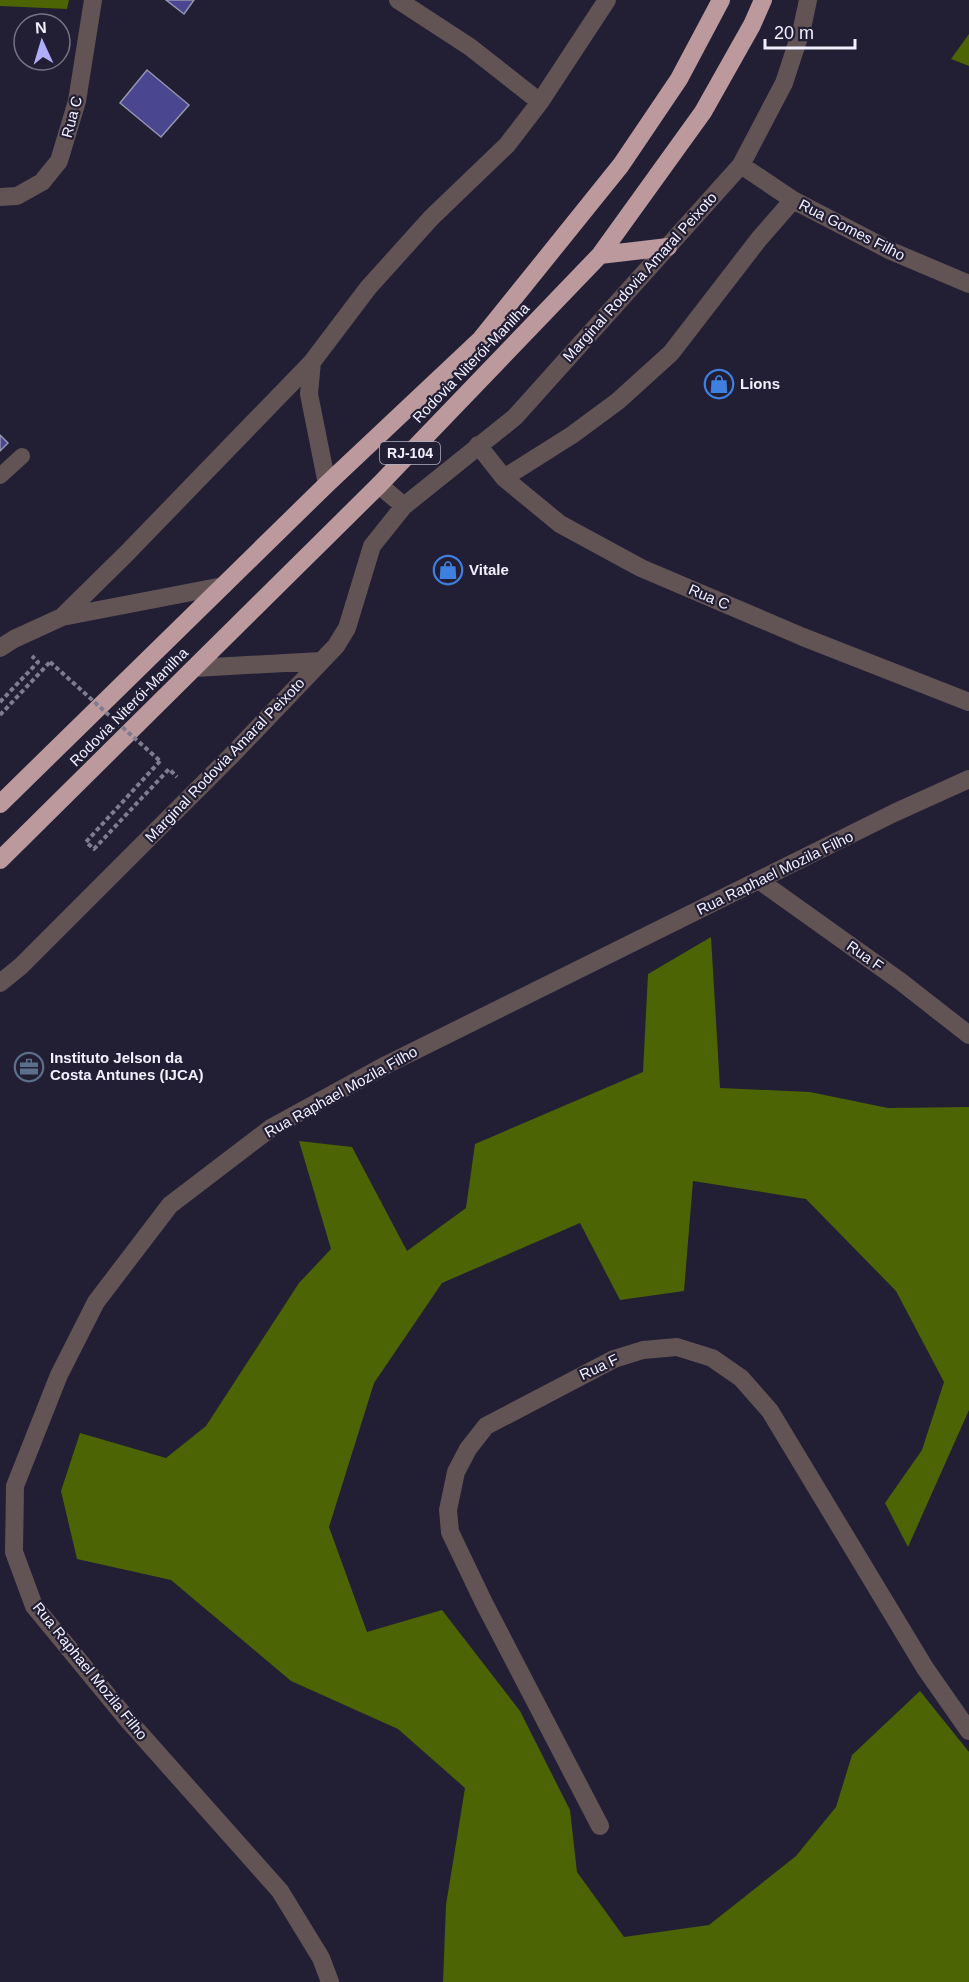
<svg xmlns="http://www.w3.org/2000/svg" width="969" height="1982" font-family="Arial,sans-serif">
<rect width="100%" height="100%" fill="#221e34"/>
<!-- forest -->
<path fill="#4c6403" d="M0,0H69L67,9L0,6Z
M969,34V66L951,59Z
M711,937L720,1088L810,1092L888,1108L969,1107V1410L908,1547L885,1503L922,1450L944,1382L896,1291L806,1199L693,1181L684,1291L620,1300L580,1223L442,1283L374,1383L329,1527L367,1632L442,1610L520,1711L570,1810L577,1872L624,1937L709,1925L796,1856L836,1807L852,1755L920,1691L969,1752V1982H443L446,1905L465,1788L398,1729L291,1681L171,1580L77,1559L61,1491L80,1433L166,1458L206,1426L299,1283L331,1249L299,1141L352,1147L407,1251L466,1208L475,1144L643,1072L648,974Z"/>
<!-- building -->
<path fill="#4a468f" stroke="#9394af" stroke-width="1.5" d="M166,0H194L184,14Z
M147,70L189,105L161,137L120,103Z
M0,435L8,443L0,451Z"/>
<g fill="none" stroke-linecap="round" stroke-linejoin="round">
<!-- path -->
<path stroke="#7f7c8f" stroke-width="4" stroke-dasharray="4.5 3" stroke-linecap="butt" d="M0,702L38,662L32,656
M0,715L50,662
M160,761L86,842L94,849L169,769L177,777"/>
<!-- lane -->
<path stroke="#625455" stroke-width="16" d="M0,476L22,456"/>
<!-- street -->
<path stroke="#625455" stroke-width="18" d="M398,0L470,47L540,102
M741,165L793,200L891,251L969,284
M0,197L17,196L42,182L59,161L77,101L93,0
M478,445L504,478L560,524L641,568L803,637L969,702
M504,478L572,435L618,401L671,353L759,239L793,200
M327,484L309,394L312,362L368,288L431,218L507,145L540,102L607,0
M379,485L404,506
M62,617L126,554L312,362
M0,648L14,639L62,617L223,586
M195,668L321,661
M760,881L900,981L969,1035
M0,983L21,966L230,757L336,646L347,628L372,546L404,506L515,417L741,165L784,83L802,28L808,0
M600,1826L484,1603L450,1532L448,1510L456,1472L468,1449L486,1426L614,1359L643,1350L677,1347L712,1358L741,1378L770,1411L925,1668L969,1731
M330,1982L321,1958L280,1891L127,1719L34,1606L14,1552L15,1486L59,1375L96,1302L170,1205L271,1128L386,1065L894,813L969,779"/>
<!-- highway -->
<path stroke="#bb999c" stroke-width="18" d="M600,255L668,247
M0,804L327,484L481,339L621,165L679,79L721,0
M0,860L379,485L600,255L703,112L752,25L763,0"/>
<!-- path-bridge -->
<path stroke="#7f7c8f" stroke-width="4" stroke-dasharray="4.5 3" stroke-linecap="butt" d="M50,662L160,761"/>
</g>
<!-- icons -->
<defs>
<g id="shop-ring" transform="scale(1.5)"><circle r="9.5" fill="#221e34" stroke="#3f7fe0" stroke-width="1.5"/><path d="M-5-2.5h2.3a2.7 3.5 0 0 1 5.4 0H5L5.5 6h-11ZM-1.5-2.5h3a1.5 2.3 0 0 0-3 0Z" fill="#3f7fe0"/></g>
<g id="office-ring" transform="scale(1.5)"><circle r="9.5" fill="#221e34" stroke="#5c6f8a" stroke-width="1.5"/><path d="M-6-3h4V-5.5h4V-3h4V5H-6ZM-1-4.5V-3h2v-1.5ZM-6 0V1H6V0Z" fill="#5c6f8a"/></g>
</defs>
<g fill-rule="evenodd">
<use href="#shop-ring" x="719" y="384"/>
<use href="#shop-ring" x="448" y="570"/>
<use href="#office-ring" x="29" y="1067"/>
</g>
<g text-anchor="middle" stroke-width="4.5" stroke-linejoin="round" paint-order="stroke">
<!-- shield labels -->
<rect fill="#221e34" stroke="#b3b1c2" stroke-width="1.5" x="380" y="442" width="60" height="22" rx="4.5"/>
<g font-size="14" font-weight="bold" fill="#f1f0ff">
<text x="410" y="458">RJ-104</text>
</g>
<!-- street labels -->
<g font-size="15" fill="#f1f0ff" stroke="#221e34">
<text transform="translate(72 117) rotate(-75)" y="5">Rua C</text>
<text transform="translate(852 230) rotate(27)" y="5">Rua Gomes Filho</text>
<text transform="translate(640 277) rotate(-48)" y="5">Marginal Rodovia Amaral Peixoto</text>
<text transform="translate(471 363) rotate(-46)" y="5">Rodovia Niterói-Manilha</text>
<text transform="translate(709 597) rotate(23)" y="5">Rua C</text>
<text transform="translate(129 707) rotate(-45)" y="5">Rodovia Niterói-Manilha</text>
<text transform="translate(225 760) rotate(-46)" y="5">Marginal Rodovia Amaral Peixoto</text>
<text transform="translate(775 873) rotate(-26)" y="5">Rua Raphael Mozila Filho</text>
<text transform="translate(865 956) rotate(35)" y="5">Rua F</text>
<text transform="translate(341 1092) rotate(-29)" y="5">Rua Raphael Mozila Filho</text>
<text transform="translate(599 1367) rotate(-25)" y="5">Rua F</text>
<text transform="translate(90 1671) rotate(51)" y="5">Rua Raphael Mozila Filho</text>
</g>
<!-- poi labels -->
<g font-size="15" font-weight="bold" fill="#f1f0ff" stroke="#221e34" text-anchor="start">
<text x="740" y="389">Lions</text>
<text x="469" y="575">Vitale</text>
<text x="50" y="1063">Instituto Jelson da<tspan x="50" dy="17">Costa Antunes (IJCA)</tspan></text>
</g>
</g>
<!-- north arrow -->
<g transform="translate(42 42) rotate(356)"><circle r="28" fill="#221e34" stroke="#757285" stroke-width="1.5"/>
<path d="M0-4.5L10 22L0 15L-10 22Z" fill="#b0aefa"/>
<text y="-9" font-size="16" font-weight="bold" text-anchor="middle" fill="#f1f0ff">N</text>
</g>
<!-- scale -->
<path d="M765 39v9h90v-9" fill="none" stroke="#f1f0ff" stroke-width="3"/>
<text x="774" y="39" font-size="18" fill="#f1f0ff" stroke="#221e34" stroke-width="4.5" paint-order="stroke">20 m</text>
</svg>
